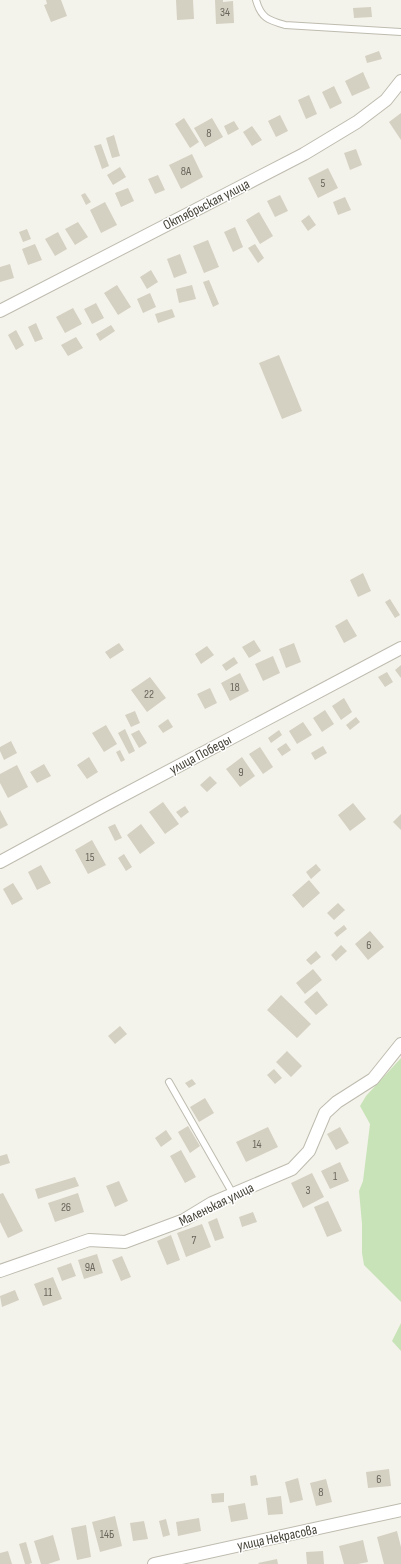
<svg xmlns="http://www.w3.org/2000/svg" width="401" height="1564" font-family="'Sofia Sans Condensed',sans-serif">
<rect width="100%" height="100%" fill="#f4f3eb"/>
<!-- green -->
<path fill="#c9e3b9" d="M401,1058V1302L364,1265L362,1253V1224L359,1191L363,1181L370,1124L360,1106L366,1096Z
M401,1323V1351L392,1341Z"/>
<!-- building -->
<path fill="#d4d0c2" d="M46,0H61L67,16L51,22L44,5L47,4Z
M176,0H193L194,19L177,20Z
M215,0H223V2L233,1L234,23L216,24Z
M371,7L372,17L354,18L353,8Z
M379,51L382,59L367,63L365,56Z
M363,72L370,88L352,96L345,81Z
M334,86L342,103L330,109L322,92Z
M309,95L317,114L306,119L298,100Z
M401,113V140L389,122Z
M280,115L288,131L276,137L268,121Z
M184,118L199,142L190,148L175,124Z
M212,118L223,137L205,147L194,128Z
M234,121L239,129L228,135L224,126Z
M252,126L262,140L252,146L243,132Z
M114,135L120,156L112,158L106,138Z
M101,144L109,166L102,169L94,146Z
M356,149L362,165L350,170L344,153Z
M192,154L203,177L181,189L169,165Z
M120,167L126,177L113,185L107,175Z
M328,168L338,188L318,198L308,178Z
M158,175L165,190L155,194L148,179Z
M128,188L134,201L121,207L115,193Z
M85,193L91,202L86,205L81,195Z
M280,195L288,211L275,217L267,201Z
M345,197L351,210L338,215L333,202Z
M105,202L117,225L101,233L90,210Z
M259,212L273,236L260,244L246,220Z
M309,215L316,225L308,231L301,221Z
M78,222L88,237L75,245L65,229Z
M235,227L243,247L233,252L224,232Z
M27,229L31,239L23,242L19,232Z
M58,232L67,249L55,256L45,239Z
M208,240L219,267L204,273L193,246Z
M35,244L42,260L28,265L22,249Z
M255,244L264,258L258,263L248,248Z
M180,254L187,273L174,278L167,259Z
M10,264L14,278L0,282V267Z
M151,270L158,282L147,289L140,277Z
M209,280L219,304L213,307L203,282Z
M117,285L131,307L118,315L104,293Z
M192,285L196,299L179,303L176,289Z
M150,293L156,307L143,313L137,299Z
M96,303L104,318L92,324L84,309Z
M73,308L82,324L65,333L56,317Z
M172,309L175,317L158,323L155,314Z
M36,323L43,339L35,342L28,327Z
M111,325L115,331L100,341L96,334Z
M16,330L24,345L16,350L8,335Z
M76,337L83,348L68,356L61,345Z
M279,355L302,411L282,419L259,363Z
M363,573L371,591L358,597L350,580Z
M390,599L400,615L395,618L385,602Z
M347,619L357,636L344,643L335,626Z
M254,640L261,651L249,658L242,647Z
M119,643L124,650L110,659L105,652Z
M294,643L301,662L286,668L279,649Z
M207,646L214,655L201,664L195,654Z
M273,656L280,673L263,681L255,664Z
M234,657L238,663L226,671L222,665Z
M401,665V678L395,670Z
M387,672L393,682L385,687L378,677Z
M240,673L249,691L230,701L221,683Z
M150,677L166,698L147,712L131,690Z
M210,688L217,703L205,709L197,694Z
M344,698L352,712L341,720L332,706Z
M325,710L334,724L322,732L313,718Z
M135,711L140,723L131,727L125,715Z
M356,717L360,722L350,730L346,725Z
M168,719L173,727L163,733L158,726Z
M303,722L312,735L297,744L289,731Z
M106,725L117,744L104,752L92,733Z
M125,729L135,751L129,754L118,733Z
M139,730L147,743L139,748L131,734Z
M279,730L282,735L271,743L268,738Z
M11,741L17,753L4,760L0,751V747Z
M286,743L291,750L282,756L277,749Z
M323,746L327,753L315,760L311,753Z
M260,747L273,767L263,774L249,754Z
M120,750L125,760L121,762L116,752Z
M89,757L98,772L87,779L77,765Z
M242,757L255,776L240,787L226,769Z
M44,764L51,776L37,783L30,772Z
M17,765L28,787L8,798L0,783V774Z
M210,776L217,783L207,792L200,785Z
M163,802L179,824L165,834L149,812Z
M353,803L366,819L350,831L338,815Z
M185,806L189,812L181,818L176,812Z
M0,810L8,825L0,829Z
M401,814V830L393,822Z
M115,824L122,838L115,841L108,827Z
M141,824L155,843L140,854L127,835Z
M92,840L106,865L88,874L75,850Z
M124,854L132,867L126,871L118,858Z
M316,864L321,870L311,879L306,872Z
M41,865L51,883L37,890L28,872Z
M309,880L320,893L303,908L292,895Z
M13,883L23,899L12,905L3,889Z
M338,903L345,910L334,920L327,913Z
M344,925L347,929L337,937L334,933Z
M370,931L384,947L368,960L355,944Z
M341,945L347,951L336,961L331,955Z
M316,951L321,957L311,965L306,960Z
M313,969L322,980L305,994L296,983Z
M317,991L328,1005L316,1015L304,1002Z
M281,995L311,1024L297,1038L267,1010Z
M120,1026L127,1034L115,1044L108,1036Z
M287,1051L302,1066L291,1077L276,1062Z
M274,1069L282,1078L275,1084L267,1075Z
M192,1079L196,1084L189,1088L185,1083Z
M205,1098L214,1113L199,1122L190,1107Z
M188,1126L200,1146L190,1153L178,1132Z
M268,1127L278,1147L246,1162L236,1142Z
M340,1127L349,1143L336,1150L327,1134Z
M166,1130L172,1139L161,1147L155,1138Z
M181,1150L196,1177L185,1183L170,1156Z
M7,1154L10,1163L0,1166V1156Z
M340,1162L349,1181L330,1189L321,1171Z
M312,1173L324,1197L303,1208L291,1183Z
M75,1177L79,1186L38,1199L35,1189Z
M119,1181L128,1201L115,1207L106,1186Z
M3,1193L23,1231L8,1238L0,1222V1194Z
M78,1193L84,1212L55,1222L48,1203Z
M328,1201L342,1231L327,1237L314,1207Z
M253,1212L257,1222L242,1227L239,1217Z
M217,1218L224,1238L215,1241L208,1222Z
M202,1224L211,1247L186,1257L177,1233Z
M171,1235L180,1260L167,1265L157,1241Z
M97,1254L103,1273L84,1279L78,1260Z
M122,1256L131,1277L121,1281L112,1260Z
M71,1263L76,1276L62,1281L57,1268Z
M53,1277L62,1299L43,1306L34,1284Z
M15,1290L19,1300L2,1307L0,1296Z
M389,1469L391,1486L368,1488L366,1472Z
M256,1475L258,1485L251,1486L250,1476Z
M298,1478L303,1500L290,1503L285,1482Z
M326,1479L332,1502L316,1506L310,1483Z
M224,1493V1502L212,1503L211,1494Z
M281,1496L283,1514L268,1515L266,1498Z
M245,1503L248,1519L231,1522L228,1506Z
M115,1516L122,1546L100,1552L92,1522Z
M199,1518L201,1531L178,1536L176,1522Z
M166,1519L170,1535L163,1537L159,1521Z
M144,1521L148,1539L133,1541L130,1523Z
M86,1525L91,1557L77,1560L71,1528Z
M397,1531L401,1547V1564H384L377,1537Z
M53,1535L60,1560L48,1564H41L34,1541Z
M363,1540L368,1562L358,1564H344L339,1546Z
M26,1542L32,1563L29,1564H25L19,1544Z
M8,1551L12,1564H0V1553Z
M323,1551L324,1564H307L306,1552Z
M277,1559L278,1564H259L258,1563Z"/>
<g fill="none" stroke-linecap="round" stroke-linejoin="round">
<!-- service casing -->
<g stroke="#bebbaf" stroke-width="8">
<path id="service" d="M256,0C261,18 268,20 285,25L401,32
M169,1082L233,1194"/>
</g>
<!-- minor casing -->
<g stroke="#bebbaf" stroke-width="14">
<path id="minor" d="M0,311L304,154L357,122L386,100L401,81
M0,862L103,806L401,648
M0,1271L89,1240L125,1242L184,1220L212,1203L292,1169L309,1151L325,1113L337,1102L373,1079L401,1044
M154,1564L401,1510"/>
</g>
<!-- service -->
<use href="#service" stroke="#fff" stroke-width="6"/>
<!-- minor -->
<use href="#minor" stroke="#fff" stroke-width="12"/>
</g>
<g text-anchor="middle" stroke-width="3" stroke-linejoin="round" paint-order="stroke">
<!-- number labels -->
<g font-size="12" fill="#6a675c">
<text x="225" y="16">34</text>
<text x="209" y="137">8</text>
<text x="186" y="175">8А</text>
<text x="323" y="187">5</text>
<text x="235" y="691">18</text>
<text x="149" y="698">22</text>
<text x="241" y="776">9</text>
<text x="90" y="861">15</text>
<text x="369" y="949">6</text>
<text x="257" y="1148">14</text>
<text x="335" y="1180">1</text>
<text x="308" y="1194">3</text>
<text x="66" y="1211">26</text>
<text x="194" y="1244">7</text>
<text x="90" y="1271">9А</text>
<text x="48" y="1296">11</text>
<text x="379" y="1483">6</text>
<text x="321" y="1496">8</text>
<text x="107" y="1538">14Б</text>
</g>
<!-- street labels -->
<g font-size="14" fill="#47443a" stroke="#fff">
<text transform="translate(206 204) rotate(-27)" y="5">Октябрьская улица</text>
<text transform="translate(200 754) rotate(-28)" y="5">улица Победы</text>
<text transform="translate(216 1204) rotate(-26)" y="5">Маленькая улица</text>
<text transform="translate(277 1537) rotate(-12)" y="5">улица Некрасова</text>
</g>
</g>
</svg>
